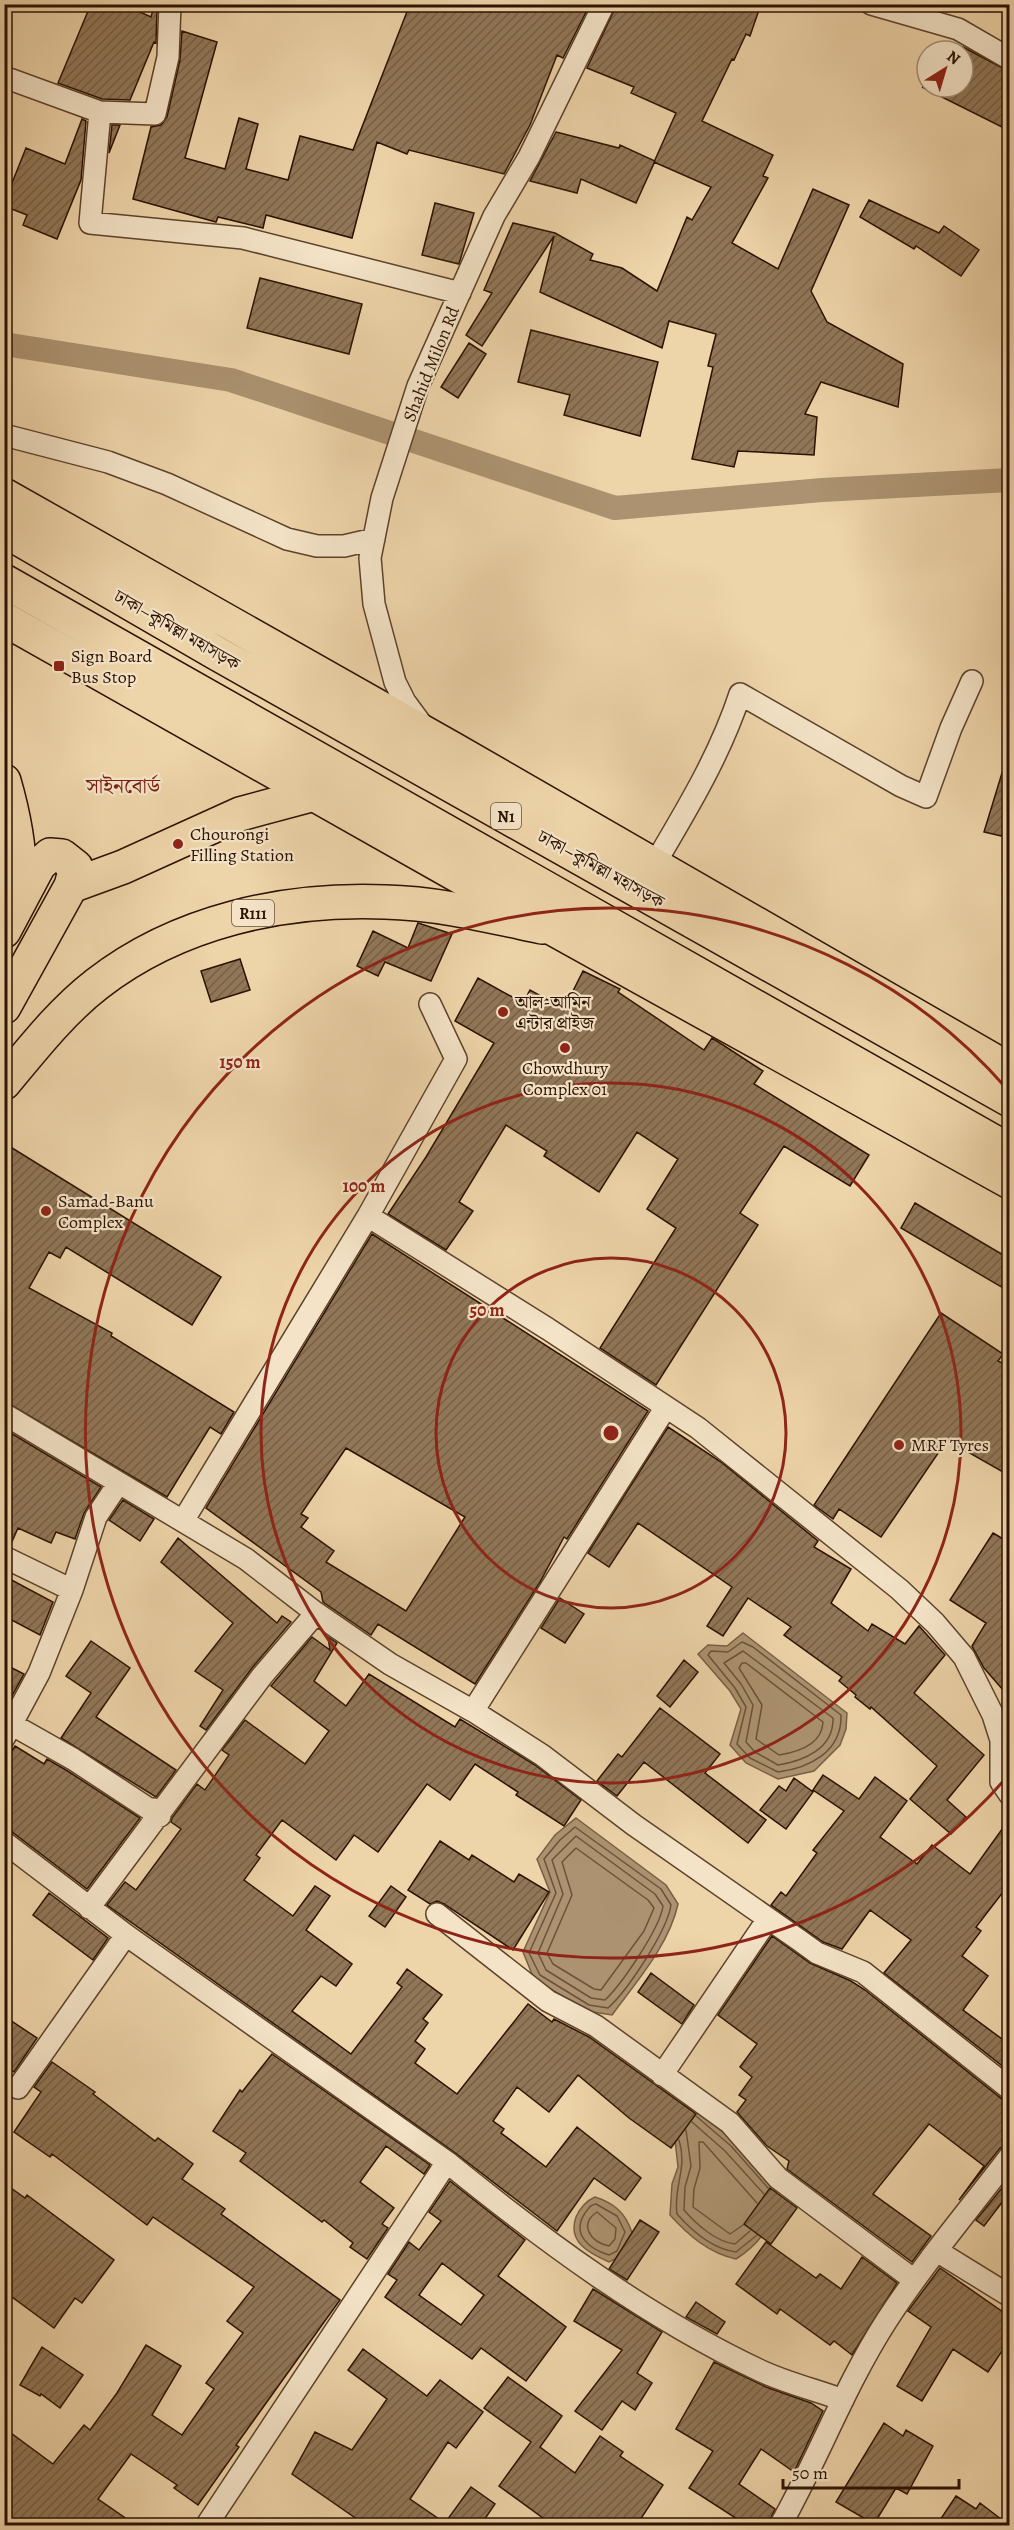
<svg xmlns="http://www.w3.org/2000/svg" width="1014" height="2530" font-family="Alegreya,'Noto Serif Bengali',serif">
<defs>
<pattern id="building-hatch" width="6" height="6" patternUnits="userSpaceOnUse" patternTransform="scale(1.5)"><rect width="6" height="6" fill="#917758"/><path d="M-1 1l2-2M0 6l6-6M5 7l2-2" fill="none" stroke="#776046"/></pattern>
</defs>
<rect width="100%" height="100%" fill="#eed4a9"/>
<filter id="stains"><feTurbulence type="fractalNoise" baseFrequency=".00333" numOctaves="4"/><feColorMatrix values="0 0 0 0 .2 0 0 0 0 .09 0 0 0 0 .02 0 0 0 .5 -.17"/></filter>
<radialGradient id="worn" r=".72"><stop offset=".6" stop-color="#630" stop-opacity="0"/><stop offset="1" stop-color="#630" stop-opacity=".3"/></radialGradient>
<!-- water -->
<path fill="#ac9270" stroke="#795f44" stroke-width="1.5" d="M743,1633L847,1713L846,1729L840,1745L814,1771L778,1779L746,1763L730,1745L741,1709L730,1691L698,1654L708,1645L727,1646Z
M576,1818L666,1885L678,1904C669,1945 637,1981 612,2015L587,2011L534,1979L523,1952L550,1892L537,1859L555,1835Z
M686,2104C717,2124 769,2168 781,2202C769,2227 760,2244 736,2259C709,2253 689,2236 670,2215L672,2184L678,2167L673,2122Z
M595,2197C614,2203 626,2213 632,2233L621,2256L609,2262C589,2253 567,2242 576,2217C580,2208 586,2201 595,2197Z"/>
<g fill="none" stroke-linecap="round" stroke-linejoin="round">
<!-- shore -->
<path stroke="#6c5238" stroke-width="1.5" d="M742,1642L753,1647L841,1715C842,1752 809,1768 778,1772L750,1758L737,1744L746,1707L735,1688L708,1655L711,1651L728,1652Z
M743,1651L833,1718C834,1749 803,1761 778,1765L755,1752L746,1742L753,1705L741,1684L724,1663Z
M742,1663H746L823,1722C822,1745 798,1752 779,1755L756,1739L762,1705L739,1668Z
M575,1827L661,1889L671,1905C667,1931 628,1990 608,2008L589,2005L540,1975L529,1953L556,1893L544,1859L560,1840Z
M576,1836L655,1894L663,1906C660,1928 622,1984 605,2000L591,1998L546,1970L538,1953L563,1894L552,1860Z
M576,1848L648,1900L654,1908L644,1931L601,1990L594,1989L553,1964L547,1953L572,1895L562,1862Z
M696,2116L731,2146L768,2188
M692,2122L725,2151L764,2194
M686,2130L691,2166L685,2187L684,2210C696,2224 716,2242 735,2244L750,2231
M679,2140C688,2169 673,2186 677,2214C692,2231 713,2249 736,2252L757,2235
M596,2204L617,2216L625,2232L617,2251L609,2255C589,2249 571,2234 585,2213C589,2208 590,2205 596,2204Z
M597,2212L616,2228L615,2239L609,2246C591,2242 578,2225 597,2212Z
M743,2225L730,2234L693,2207L694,2189L700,2168L699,2142H703L757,2203"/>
<!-- canal -->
<path stroke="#ac9270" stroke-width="24" d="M4,344L231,380L615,508L822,490L1010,480"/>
</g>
<!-- building -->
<path fill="url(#building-hatch)" stroke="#2c1201" stroke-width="1.5" fill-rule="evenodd" d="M91,4H122L151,17L154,6L157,7L156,43L154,42L130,100L102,99L58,83Z
M410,4H577L587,10L563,58L557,55L530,125L504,174L409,150L407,154L377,142L352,238L266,215L263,228L218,217L216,222L133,199L151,127L161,125L167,117L180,60L182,31L217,42L185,158L225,169L239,118L258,124L246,169L288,180L300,136L353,150Z
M617,4H761L750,36L746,34L734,60L732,59L702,121L773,155L763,176L768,178L732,243L778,269L813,189L849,205L811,291L827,322L903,364L898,407L821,382L805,414L817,417L814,455L738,451L734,467L692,459L713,367L708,366L716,334L669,321L662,348L540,292L554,236L482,346L466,335L492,293L484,290L513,223L555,233L593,254L590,260L622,268L657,291L687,217L692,220L711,187L654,162L676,113L631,93L634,87L587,68Z
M963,47L1010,72V131L922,87H963Z
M82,119L86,121L81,180L57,239L23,225L27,215L4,206V180L12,183L26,148L65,164Z
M112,125H120L109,153Z
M556,132L619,148L620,145L655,161L636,203L581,179L577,193L530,181Z
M869,200L939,233L944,226L979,250L961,276L916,246L914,249L860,217Z
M435,203L474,213L459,264L422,255Z
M260,278L362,304L349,354L247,328Z
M531,330L658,362L640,436L564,415L570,395L518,382Z
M469,343L486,354L458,398L441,387Z
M1005,763L1010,764V838L984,832Z
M418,923L452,934L431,981L385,962L378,976L357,966L373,931L408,948Z
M240,959L250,990L211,1002L201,971Z
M583,971L620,989L618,992L704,1050L712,1038L720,1043L763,1071L754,1084L869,1155L850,1186L784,1146L740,1213L758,1225L656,1385L600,1348L676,1228L647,1209L678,1159L637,1132L599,1192L544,1156L547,1151L506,1125L459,1202L473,1211L446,1250L388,1214L426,1157L494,1043L455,1021L478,978L523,1003L530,990L564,1009Z
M4,1143L221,1277L192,1325L66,1247L60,1258L49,1252L29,1288L112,1333L111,1336L234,1412L221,1434L210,1427L167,1497L4,1401Z
M915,1203L1010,1259V1292L901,1228Z
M372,1234L648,1411L567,1539L564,1537L540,1582L475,1684L378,1624L371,1635L323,1602L321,1592L206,1508ZM346,1448L465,1517L406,1611L326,1562L334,1551L301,1527L308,1518L301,1514Z
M941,1313L1003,1354L998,1361L1010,1367V1476L947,1440L881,1537L839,1509L833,1519L814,1505Z
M668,1427L721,1462L818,1541L814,1547L851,1569L831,1603L868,1631L872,1624L905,1644L919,1626L945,1655L914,1693L984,1755L947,1800L966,1817L951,1834L910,1799L937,1766L871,1707L870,1709L855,1697L856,1695L839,1681L842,1677L784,1635L791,1627L748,1598L723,1636L707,1626L732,1587L638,1523L609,1567L588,1553Z
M4,1429L101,1487L84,1513L75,1539L56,1532L51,1543L18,1528L10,1546L4,1544Z
M123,1500L154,1519L140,1541L109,1520Z
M993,1533L1010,1543V1698L984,1668L972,1646L986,1623L950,1600Z
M178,1538L277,1623L282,1616L291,1622L252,1668L206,1730L200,1726L223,1690L195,1671L233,1623L161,1562Z
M4,1576L53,1602L40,1635L4,1616Z
M560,1598L584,1614L565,1643L541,1628Z
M312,1637L330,1650L328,1637L337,1643L314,1681L346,1706L369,1674L455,1727L460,1719L535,1765L581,1800L564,1826L516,1795L518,1792L475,1764L450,1800L427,1784L378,1852L354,1835L336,1860L282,1820L256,1855L260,1858L244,1880L293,1916L315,1886L330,1896L306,1930L352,1964L336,1986L321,1976L292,2011L351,2054L402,1987L397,1983L407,1969L442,1995L423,2019L428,2023L415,2041L425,2049L415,2063L457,2094L528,2004L552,2022L554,2019L589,2037L696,2114L671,2148L629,2118L578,2075L549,2112L517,2087L493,2121L504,2129L501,2133L546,2167L577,2127L641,2178L625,2200L594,2178L557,2231L454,2152L107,1905L125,1882L136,1890L181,1829L171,1822L172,1818L197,1784L205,1790L229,1755L222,1750L245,1720L305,1764L329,1731L271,1686Z
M91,1641L130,1668L96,1717L176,1770L156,1797L61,1738L91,1693L66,1676Z
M684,1660L698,1672L670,1707L657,1696Z
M4,1664L24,1674L4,1710Z
M660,1708L720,1754L705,1773L766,1820L748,1843L644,1762L617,1796L597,1781L618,1754L622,1757Z
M15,1746L44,1764L47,1759L66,1770L140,1818L87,1889L12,1832L4,1829V1763Z
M823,1775L859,1799L875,1777L907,1801L880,1837L917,1864L932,1845L970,1874L1010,1818V1897L1003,1892L976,1927L981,1931L962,1956L988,1976L963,2010L1010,2045V2072L884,1973L911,1940L870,1910L842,1949L823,1942L771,1905L781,1892L786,1896L817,1853L813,1850L844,1811L813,1790Z
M794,1778L813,1792L786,1829L760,1810L779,1786L786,1791Z
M440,1841L469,1860L472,1855L514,1882L519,1874L549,1892L513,1950L444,1904L437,1901L430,1904L408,1890Z
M391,1886L406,1897L385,1927L369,1916Z
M49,1893L108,1938L93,1960L33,1915Z
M772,1936L810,1963L851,1981L865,1990L1002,2099L1010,2102V2144L1000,2148L959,2200L984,2166L929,2124L873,2194L931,2236L912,2262L787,2169L789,2161L767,2146L737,2112L746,2100L739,2095L752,2077L740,2067L757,2044L718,2015Z
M651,1973L694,2005L682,2024L638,1992Z
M4,2016L37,2038L14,2072L4,2065Z
M272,2054L430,2165L424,2174L386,2146L360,2182L394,2208L382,2224L388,2228L367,2259L350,2247L353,2243L324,2220L322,2222L240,2161L246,2153L213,2131L240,2090L242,2092Z
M52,2062L95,2092L93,2094L155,2141L158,2138L193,2164L182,2179L225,2209L221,2214L340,2300L236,2445L239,2447L198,2505L174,2488L177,2485L131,2454L98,2499L137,2526H4V2428L53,2464L84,2425L90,2430L117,2393L146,2345L181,2366L152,2415L182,2435L214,2389L206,2383L243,2333L227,2321L254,2287L153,2217L147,2225L52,2154L50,2157L14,2132L41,2092L34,2087Z
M1010,2178V2192L984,2226L976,2220Z
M450,2181L525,2240L498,2276L566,2327L526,2381L481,2348L472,2359L385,2297L397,2280L388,2274L409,2242L419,2250L441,2221L429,2212ZM442,2263L484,2295L461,2325L419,2295Z
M4,2183L25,2198L27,2195L114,2260L82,2303L75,2298L54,2328L4,2291Z
M770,2188L797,2208L771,2244L744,2224Z
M640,2220L659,2232L627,2280L609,2269Z
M766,2242L816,2278L820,2274L841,2289L862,2257L897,2283L852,2355L834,2341L830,2345L780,2309L777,2314L736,2284Z
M940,2268L1010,2317V2339L988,2372L953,2349L922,2401L897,2386L931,2327L908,2311Z
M593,2289L662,2332L637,2373L652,2383L635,2410L622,2401L602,2430L575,2411L622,2350L574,2321Z
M696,2302L725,2322L717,2334L686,2317Z
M42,2347L83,2375L60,2408L41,2394L40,2396L20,2385Z
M363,2349L427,2396L440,2380L483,2412L456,2448L448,2442L410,2499L445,2523L471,2487L495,2504L480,2526H367L292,2474L315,2432L352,2450L387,2399L348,2370Z
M714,2362L766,2387L811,2403L823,2411L794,2472L761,2449L739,2484L775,2509L767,2526H748L689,2488L713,2451L676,2429Z
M508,2377L562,2416L540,2447L575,2473L600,2436L623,2452L620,2456L663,2485L636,2526H554L499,2486L531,2442L484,2408Z
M884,2423L903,2436L906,2430L933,2446L907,2494L896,2488L874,2524L836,2502Z
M956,2496L976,2509L980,2503L1010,2526H936Z"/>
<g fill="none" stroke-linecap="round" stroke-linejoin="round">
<!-- minor casing -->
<g stroke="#5c422b" stroke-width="24">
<path id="minor" d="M871,4L958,29L1010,59
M4,77L100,112L155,114L168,57L170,4
M100,112L90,223L243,238L460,293
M4,435L108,462L167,484L287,539L317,546H344L374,539
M422,725L405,702L395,682L374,604L370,558L382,498L418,386L494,216L529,157L604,4
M654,865C686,811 720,755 740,694L901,786L926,797L951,728L972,681
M368,1216L548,1329L698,1428L899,1589L935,1623L964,1657L993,1715L1001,1740V1782L1010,1795
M4,1414L246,1559L316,1613L390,1664L473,1711L542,1755L634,1825L799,1940L817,1953L863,1972L1010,2089
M183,1521L368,1216L456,1059L430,1004
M4,1557L72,1590
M473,1711L666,1407
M11,1724L73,1759L149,1809H154L160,1816
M4,1738L39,1673L72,1590L96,1517L118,1484
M4,1842L126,1935L447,2162C544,2241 648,2318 761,2371C787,2383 816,2390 843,2400
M89,1908L262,1676L316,1613
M437,1914L548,2001L596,2026L730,2123L778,2178L914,2280
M662,2075L768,1919
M18,2088L126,1935
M937,2251L1010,2296
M206,2526L447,2162
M780,2526C818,2459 845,2385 887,2320C924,2263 969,2210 1010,2156"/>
</g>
<!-- primary casing -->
<g stroke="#2c1201" stroke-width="36">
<path id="primary" d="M4,781C15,819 23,862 18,900
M4,931L39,865L50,855L62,856L76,867L71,886
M4,1007L71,886L123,867L240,814L314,794
M4,1083C33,1048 62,1011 97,984C178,921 284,898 385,902C437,903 490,916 542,927"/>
</g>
<!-- trunk casing -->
<g stroke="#2c1201" stroke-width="36">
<path id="trunk" d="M4,495L453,749L1010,1070
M4,530L216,653L1010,1100
M4,581L1010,1151
M4,619L494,896L1010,1182"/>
</g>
<!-- minor -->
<use href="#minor" stroke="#f4e3c7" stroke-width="21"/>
<!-- primary -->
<use href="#primary" stroke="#eed4a9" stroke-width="33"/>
<!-- trunk -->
<use href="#trunk" stroke="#eed4a9" stroke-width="33"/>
</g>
<!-- distance rings -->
<g fill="none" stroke="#8f2418" stroke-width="3">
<circle cx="611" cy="1433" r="175"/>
<circle cx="611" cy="1433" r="350"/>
<path d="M1007 1777A525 525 0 1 1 1007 1089"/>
</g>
<!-- markers -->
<g fill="#8f2418" stroke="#f4e3c7" stroke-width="2">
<rect x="53" y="660" width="12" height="12" rx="3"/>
<circle cx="178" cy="844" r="6"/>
<circle cx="503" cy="1012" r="6"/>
<circle cx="565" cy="1048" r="6"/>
<circle cx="46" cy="1211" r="6"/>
<circle cx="899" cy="1445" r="6"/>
</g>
<g text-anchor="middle" stroke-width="4.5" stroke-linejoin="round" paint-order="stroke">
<!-- shield labels -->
<g fill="#f4e3c7" stroke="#68513c" stroke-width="1.5">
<rect x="491" y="803" width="30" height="26" rx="4.5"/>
<rect x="232" y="900" width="42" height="26" rx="4.5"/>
</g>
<g font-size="16" font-weight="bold" fill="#2c1201">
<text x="506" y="822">N1</text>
<text x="253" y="919">R111</text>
</g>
<!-- street labels -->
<g font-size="18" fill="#2c1201" stroke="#f4e3c7">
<text transform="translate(431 364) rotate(-68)" y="6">Shahid Milon Rd</text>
<text transform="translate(177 630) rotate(30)" y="6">ঢাকা–কুমিল্লা মহাসড়ক</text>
<text transform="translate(601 869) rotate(29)" y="6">ঢাকা–কুমিল্লা মহাসড়ক</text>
</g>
<!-- poi labels -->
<g font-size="18" fill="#2c1201" stroke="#f4e3c7" text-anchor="start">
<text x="71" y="662">Sign Board<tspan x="71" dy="21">Bus Stop</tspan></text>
<text x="190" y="840">Chourongi<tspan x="190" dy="21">Filling Station</tspan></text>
<text x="515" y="1008">আল-আমিন<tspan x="515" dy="21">এন্টার প্রাইজ</tspan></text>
<text x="565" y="1074" text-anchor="middle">Chowdhury<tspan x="565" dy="21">Complex 01</tspan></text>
<text x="58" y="1207">Samad-Banu<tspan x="58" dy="21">Complex</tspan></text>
<text x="911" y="1451">MRF Tyres</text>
</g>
<!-- quarter labels -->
<g font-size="21" fill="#7a1f14" stroke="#f4e3c7">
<text x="123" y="793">সাইনবোর্ড</text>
</g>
</g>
<circle cx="611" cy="1433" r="9" fill="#8f2418" stroke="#f4e3c7" stroke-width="3"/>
<g font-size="18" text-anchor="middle" font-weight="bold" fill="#8f2418" stroke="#f4e3c7" stroke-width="4.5" stroke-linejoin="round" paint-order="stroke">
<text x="240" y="1068">150 m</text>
<text x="364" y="1192">100 m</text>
<text x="487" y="1316">50 m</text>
</g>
<!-- margin -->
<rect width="1014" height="2530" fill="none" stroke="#eed4a9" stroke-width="24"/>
<rect x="6" y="6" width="1002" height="2518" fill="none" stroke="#2c1201" stroke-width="3"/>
<rect x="12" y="12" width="990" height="2506" fill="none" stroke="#2c1201" stroke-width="1.5"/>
<!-- north arrow -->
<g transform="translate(945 69) rotate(37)"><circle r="28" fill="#f4e3c7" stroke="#a48f78" stroke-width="1.5"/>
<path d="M0-4.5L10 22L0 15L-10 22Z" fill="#8f2418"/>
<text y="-9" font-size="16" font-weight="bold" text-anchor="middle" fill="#2c1201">N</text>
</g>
<!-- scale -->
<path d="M783 2479v9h176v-9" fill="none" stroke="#2c1201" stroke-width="3"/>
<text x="792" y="2479" font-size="18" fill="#2c1201" stroke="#f4e3c7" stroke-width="4.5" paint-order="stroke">50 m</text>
<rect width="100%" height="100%" filter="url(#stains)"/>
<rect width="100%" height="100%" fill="url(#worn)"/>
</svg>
